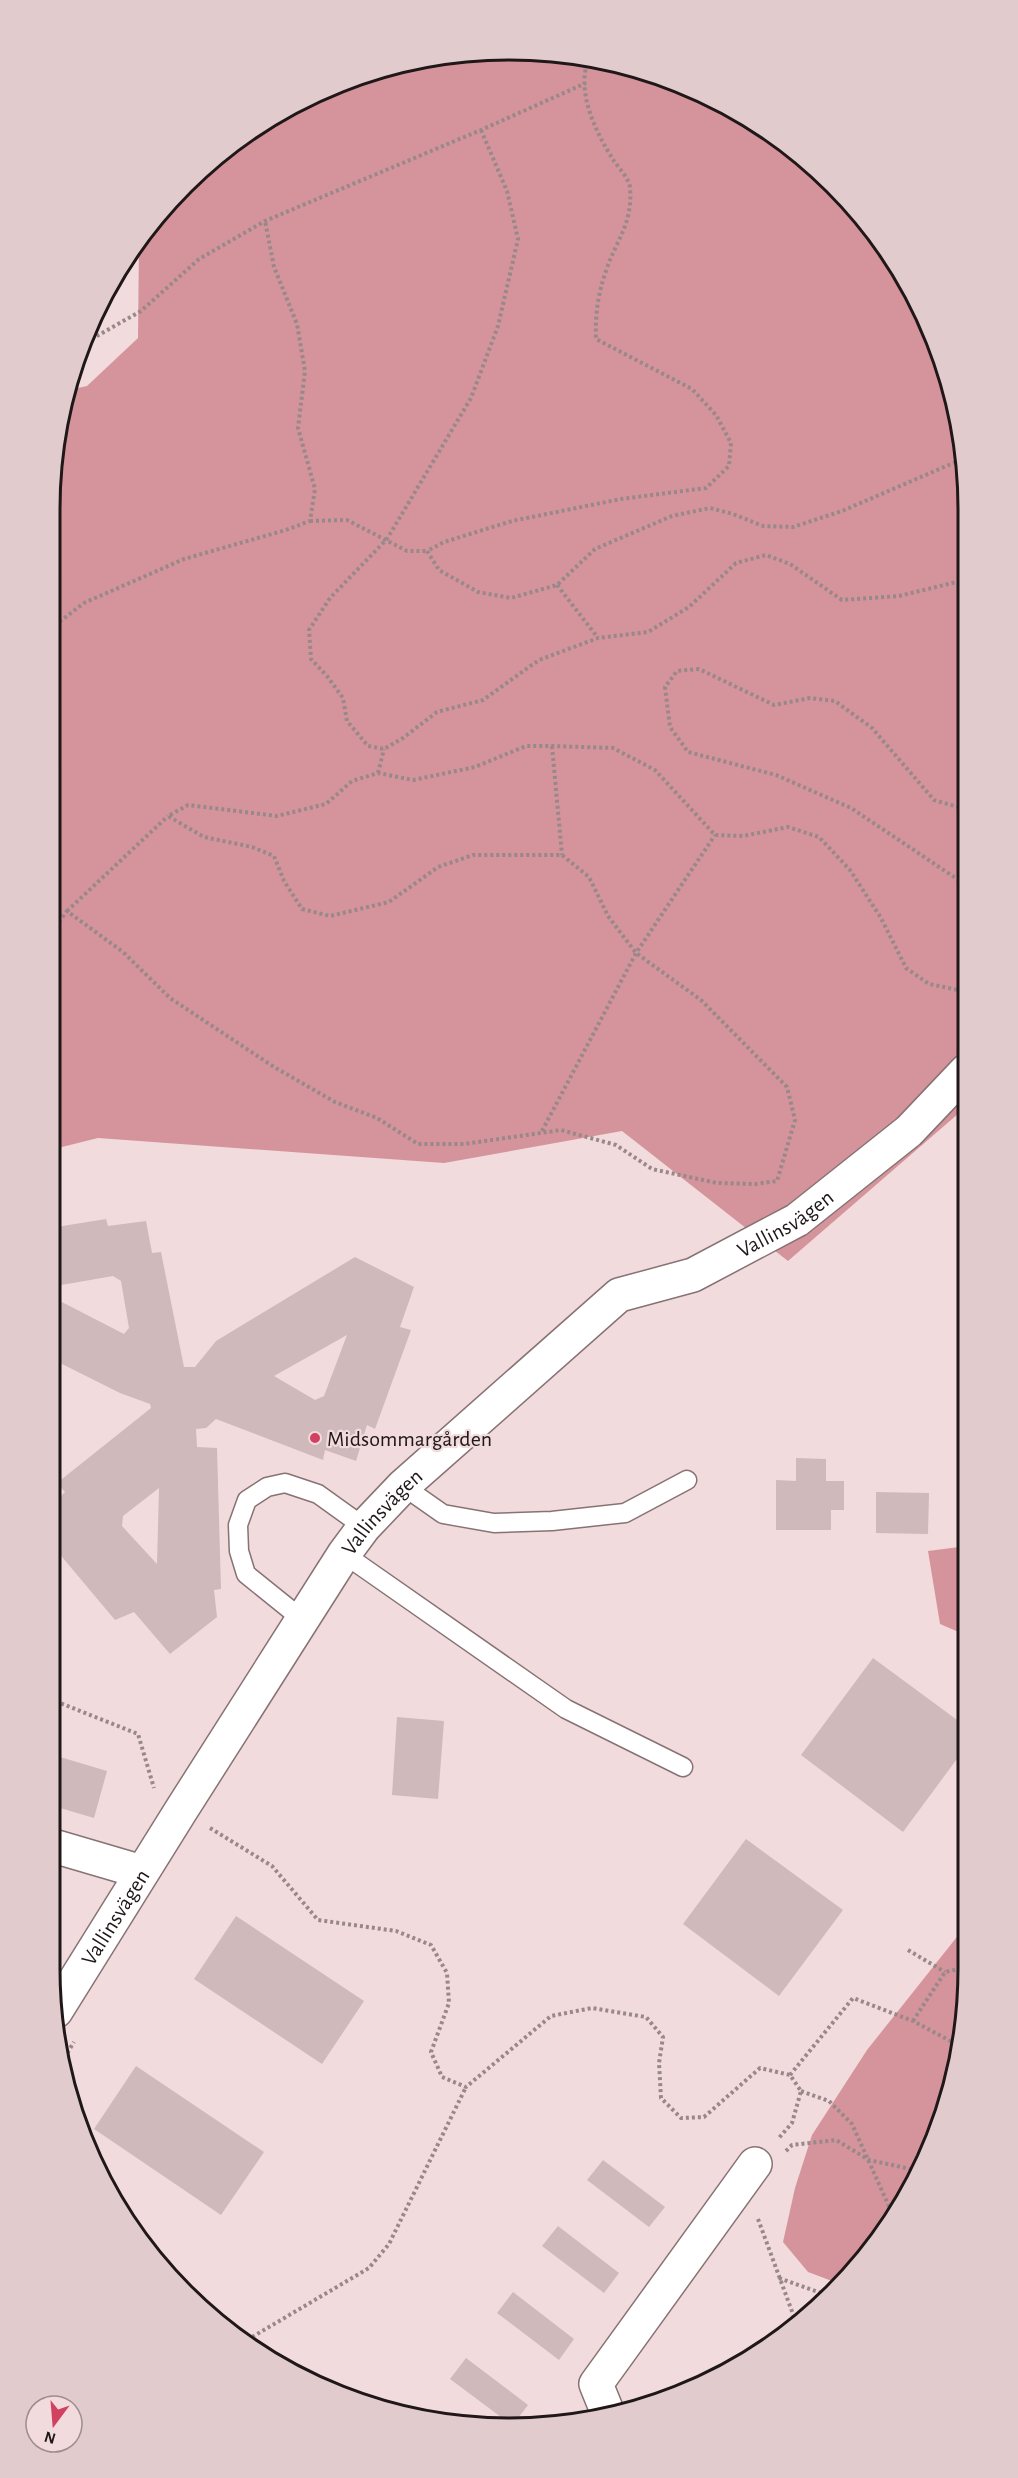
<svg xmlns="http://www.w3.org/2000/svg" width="1018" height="2478" font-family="'Alegreya Sans',sans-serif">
<rect width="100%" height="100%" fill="#f2dbdd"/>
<!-- forest -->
<path fill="#d5949b" d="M479,51L569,53L656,74L764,127L855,206L921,306L965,449L966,1107L788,1261L622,1131L444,1163L98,1138L50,1150V509L69,390L87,386L138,338L139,241L163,206L229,145L305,97L390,65Z
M967,1546L968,1636L940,1624L928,1551Z
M968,1923V1969L944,2116L873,2249L840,2284L808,2272L783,2242L795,2188L812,2135L867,2050Z"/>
<!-- building -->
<path fill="#cfb9ba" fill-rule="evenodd" d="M106,1219L108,1226L146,1221L152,1253L161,1252L184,1367H195L216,1341L355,1257L414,1287L400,1327L411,1330L375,1429L367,1425L356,1461L325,1450L323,1460L216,1419L206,1428L196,1429L197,1447L217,1448L221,1589L214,1590L217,1617L170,1654L134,1612L115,1620L52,1545L60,1538L50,1526V1506L65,1492L57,1483L151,1408L150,1404L120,1393L50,1358V1291L54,1298L124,1334L129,1328L121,1281L113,1276L50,1287V1228ZM347,1335L324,1396L315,1400L274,1376ZM159,1488L157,1564L122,1526L123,1516Z
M796,1458L826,1459V1481H844V1510H831V1530H776V1480L796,1481Z
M876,1492L929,1493L928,1534L876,1533Z
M873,1658L968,1728V1744L903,1832L801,1755Z
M397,1717L444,1721L438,1799L392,1795Z
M50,1754L107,1771L94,1818L50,1805Z
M746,1839L843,1910L779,1996L683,1924Z
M236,1916L364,2001L322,2064L194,1979Z
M136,2066L264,2152L221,2215L94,2129Z
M603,2160L665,2207L649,2227L587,2180Z
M558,2226L619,2273L604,2293L542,2246Z
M513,2292L574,2339L559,2360L497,2313Z
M466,2358L528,2405L515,2422L509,2423L450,2379Z"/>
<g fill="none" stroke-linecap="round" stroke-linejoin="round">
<!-- lane casing -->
<g stroke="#877274" stroke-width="21">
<path id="lane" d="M403,1486L443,1514L494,1523L552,1521L625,1513L687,1480
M344,1554L566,1709L683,1767
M303,1620L246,1574L239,1551L238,1525L247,1500L267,1487L285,1483L318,1494L364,1527"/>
</g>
<!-- street casing -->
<g stroke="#877274" stroke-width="36">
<g id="street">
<path d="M50,1845L142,1872"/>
<path id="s1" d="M56,2011L180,1812L344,1554L364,1527L403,1486L619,1295L693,1275L797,1220L909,1131L966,1071"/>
<path d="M609,2416L596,2384L755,2164"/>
</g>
</g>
<!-- path -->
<path stroke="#99888a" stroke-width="4" stroke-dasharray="3 3" stroke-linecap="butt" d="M589,58C575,91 596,133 614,161C619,168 630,180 630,188C633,224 616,240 606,271C598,294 595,315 596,339L692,389L716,415L731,443L729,466L706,488L621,499L512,521L444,542L427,551L439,570L478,592L511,598L557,585L595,549L672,516L710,508L733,514L763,526L793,527L842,511L965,458
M481,130L507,191L518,239L498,326L471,398L387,539L330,598L309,630L311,659L327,676L343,698L347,721L368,746L384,749L403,738L437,712L483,700L539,660L598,638L648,632L689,607L736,563L766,555L790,564L842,600L899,596L965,580
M81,345L141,311L199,259L265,221L481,130L586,83
M310,521L347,520L407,551H427
M557,585L598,638
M50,629L84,603L184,559L286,530L310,521L315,489L298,428L305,371L297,324L274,267L265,221
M552,746L562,855
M378,773L384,749
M965,809L934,800L872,728L835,701L810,698L774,705L699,669L677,671L665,687L670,727L688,752L776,775L851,808L966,885
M67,911L168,816
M50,1069L54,1059L52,931L67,911L123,952L170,998L274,1067L335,1102L377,1118L418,1144H464L561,1130L616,1145L652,1169L717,1183L755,1184L777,1181L795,1120L787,1087L701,1000L636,953L608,916L589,877L562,855H473L438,867L389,902L330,916L302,909L284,881L274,856L252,847L204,837L168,816L188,805L277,816L326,804L352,781L378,773L413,780L475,767L526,746H552L613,748L655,770L715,835L743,836L788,827L819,837L850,870L881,918L906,968L929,984L963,991L966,988
M542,1131L636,953L715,835
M50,1699L138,1734L154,1788
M210,1828L272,1866L318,1920L396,1931L431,1945L447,1973L449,2003L431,2052L442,2077L466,2087L551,2016L592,2008L646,2017L663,2037L659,2063L661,2098L681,2118L704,2117L760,2068L790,2075L801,2091L792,2123L778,2139
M908,1950L945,1972
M913,2021L945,1972L968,1967
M64,2058L74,2042
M790,2075L853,1998L913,2021L956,2044
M801,2091L829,2101L852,2124L892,2213
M786,2151L792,2145L836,2140L869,2160L915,2170
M758,2219L797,2325
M779,2278L829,2296
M247,2340L369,2268L389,2244L466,2087"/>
<!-- lane -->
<use href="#lane" stroke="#fff" stroke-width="18"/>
<!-- street -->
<use href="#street" stroke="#fff" stroke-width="33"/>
</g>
<!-- markers -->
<circle fill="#d24260" stroke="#f2dbdd" stroke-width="2" cx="315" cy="1438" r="6"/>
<g text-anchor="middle" stroke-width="4.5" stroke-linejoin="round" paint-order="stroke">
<!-- street labels -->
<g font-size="22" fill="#1f1718" stroke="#f2dbdd">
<text dy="8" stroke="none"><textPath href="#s1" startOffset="1101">Vallinsvägen</textPath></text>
<text dy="8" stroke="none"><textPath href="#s1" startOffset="597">Vallinsvägen</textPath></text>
<text dy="8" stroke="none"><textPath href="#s1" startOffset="111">Vallinsvägen</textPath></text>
</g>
<!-- poi labels -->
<g font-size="22" fill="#1f1718" stroke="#f2dbdd" text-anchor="start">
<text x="327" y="1446">Midsommargården</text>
</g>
</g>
<!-- crop -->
<path d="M0 0H1018V2478H0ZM509 60H509A449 449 0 0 1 958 509V1969A449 449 0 0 1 509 2418H509A449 449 0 0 1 60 1969V509A449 449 0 0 1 509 60Z" fill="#e1cbcd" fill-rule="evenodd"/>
<path fill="none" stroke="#1f1718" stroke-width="3" d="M509 60H509A449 449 0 0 1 958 509V1969A449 449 0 0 1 509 2418H509A449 449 0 0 1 60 1969V509A449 449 0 0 1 509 60Z"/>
<!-- north arrow -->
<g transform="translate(54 2424) rotate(196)"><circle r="28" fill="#f2dbdd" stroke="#9e8d8e" stroke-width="1.5"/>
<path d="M0-4.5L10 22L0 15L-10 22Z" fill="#d24260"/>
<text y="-9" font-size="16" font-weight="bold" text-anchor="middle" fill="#1f1718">N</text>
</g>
</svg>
